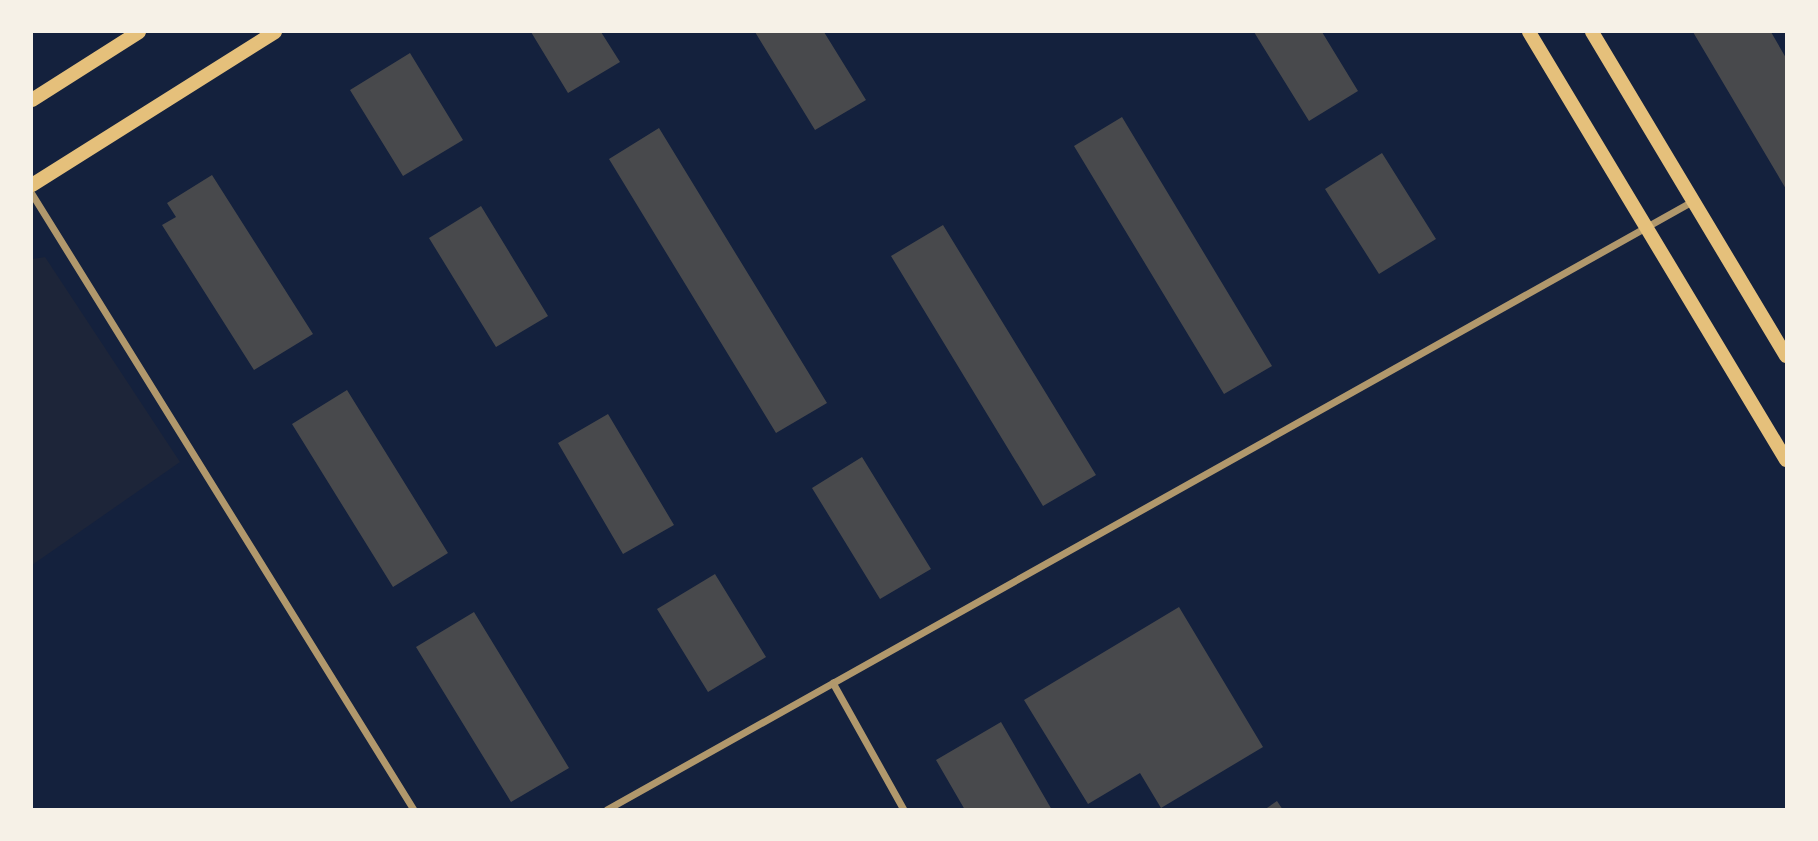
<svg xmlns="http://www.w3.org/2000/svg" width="1818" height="841" font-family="Merriweather,serif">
<rect width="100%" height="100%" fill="#14213d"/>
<!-- green -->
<path fill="#1d2539" d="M45,257L180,462L32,565V259Z"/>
<!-- building -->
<path fill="#48494c" d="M531,32H601L620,62L568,93Z
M755,32H824L866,100L815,130Z
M1254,32H1322L1358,91L1309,121Z
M1693,32H1771L1786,58V189Z
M410,53L463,140L403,176L350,90Z
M1122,117L1272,366L1224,394L1074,146Z
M659,128L827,403L776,433L609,159Z
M1382,153L1436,239L1379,274L1325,189Z
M212,175L313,334L254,370L162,225L176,217L167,203Z
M481,206L548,316L496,347L429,238Z
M943,225L1096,475L1043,506L891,256Z
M347,390L448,553L393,587L292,424Z
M608,414L674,525L623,554L558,443Z
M862,457L931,569L880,599L812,488Z
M715,574L766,657L708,692L657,609Z
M1179,607L1263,747L1161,808L1140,773L1088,804L1024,700Z
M474,612L569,768L511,802L416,647Z
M1001,722L1052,810H965L936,760Z
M1277,801L1283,810H1264Z"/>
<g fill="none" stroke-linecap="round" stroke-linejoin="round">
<!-- minor -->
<path stroke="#b1986c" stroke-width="7" d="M32,194L414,810
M833,683L904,810
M607,810L1694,201"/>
<!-- secondary -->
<path stroke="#e5c07b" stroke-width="14" d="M1529,32L1786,460
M1592,32L1786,356
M32,100L139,32
M32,185L275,32"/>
</g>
<!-- border -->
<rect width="1818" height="841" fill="none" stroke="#f6f1e7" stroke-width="66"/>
</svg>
